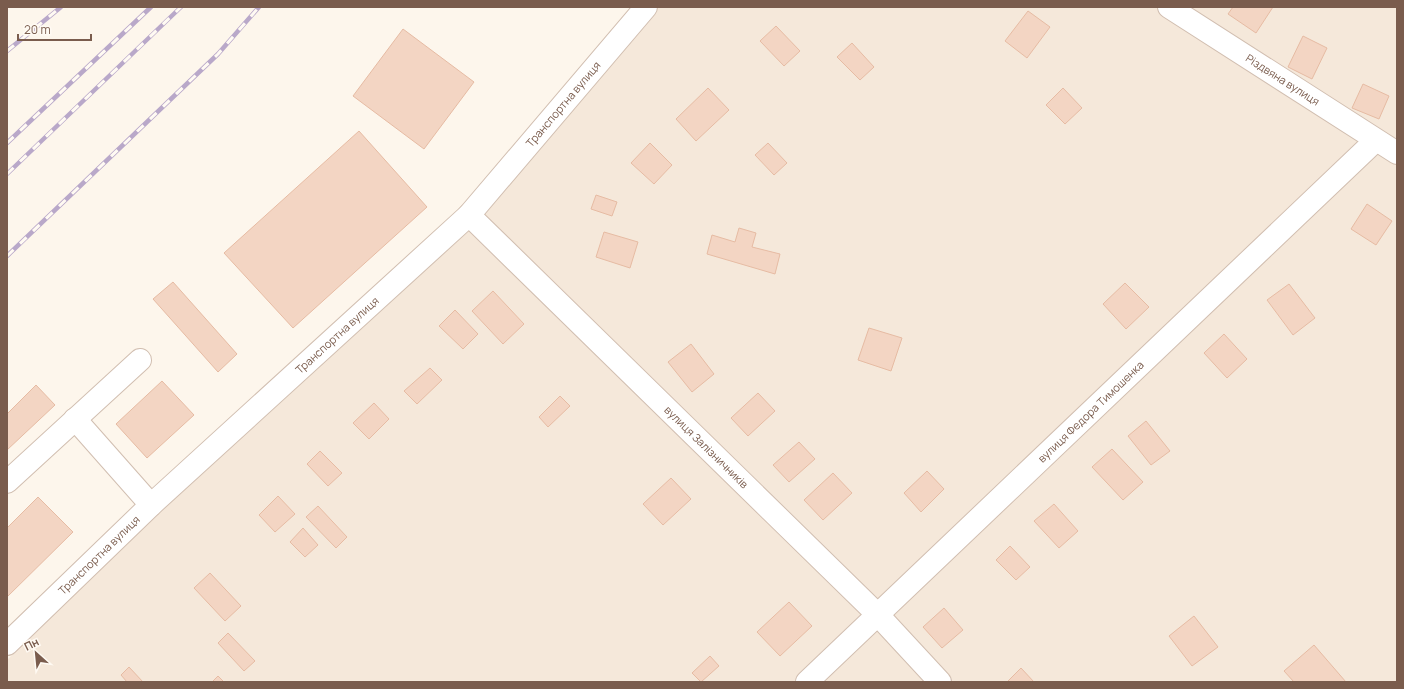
<svg xmlns="http://www.w3.org/2000/svg" width="1404" height="689" font-family="Manrope,sans-serif">
<rect width="100%" height="100%" fill="#fdf6ec"/>
<!-- residential -->
<path fill="#f5e8da" d="M657,7H1397V682H7V660L124,545L468,221Z"/>
<!-- building -->
<path fill="#f3d5c3" stroke="#e6bba3" d="M1233,7H1273L1256,33L1228,14Z
M1028,11L1050,27L1027,58L1005,41Z
M776,26L800,51L784,66L760,41Z
M403,29L474,82L424,149L353,96Z
M1303,36L1327,48L1312,79L1288,67Z
M852,43L874,67L860,80L837,57Z
M1363,84L1389,96L1379,119L1352,108Z
M708,88L729,110L696,141L676,119Z
M1063,88L1082,108L1065,124L1046,105Z
M359,131L427,207L293,328L224,253Z
M650,143L672,165L654,184L631,163Z
M768,143L787,163L774,175L755,155Z
M596,195L617,202L612,216L591,209Z
M1367,204L1392,221L1376,245L1351,229Z
M739,228L756,233L752,247L780,254L775,274L707,254L712,235L735,242Z
M604,232L638,242L630,268L596,257Z
M173,282L237,354L218,372L153,299Z
M1125,283L1149,307L1126,329L1103,304Z
M1289,284L1315,318L1293,335L1267,300Z
M493,291L524,324L503,344L472,311Z
M455,310L478,334L463,349L439,326Z
M869,328L902,338L891,371L858,360Z
M1224,334L1247,359L1227,378L1204,353Z
M691,344L714,374L692,392L668,362Z
M430,368L442,380L417,404L404,391Z
M162,381L194,415L147,458L116,424Z
M36,385L55,405L7,450V414Z
M758,393L775,411L748,436L731,418Z
M560,396L570,406L548,427L539,417Z
M374,403L389,419L369,439L353,423Z
M1146,421L1170,451L1151,465L1128,436Z
M799,442L815,459L789,482L773,465Z
M1112,449L1143,482L1123,500L1092,467Z
M320,451L342,473L328,486L307,464Z
M927,471L944,489L921,512L904,493Z
M833,473L852,493L823,520L804,500Z
M671,478L691,499L663,525L643,504Z
M278,496L295,514L275,532L259,515Z
M38,497L73,532L7,597V528Z
M1054,504L1078,531L1059,548L1034,521Z
M318,506L347,537L336,548L306,517Z
M303,528L318,545L305,557L290,542Z
M1010,546L1030,567L1016,580L996,560Z
M210,573L241,606L225,621L194,588Z
M789,602L812,626L780,656L757,632Z
M944,608L963,630L942,648L923,627Z
M1194,616L1218,647L1192,666L1169,636Z
M228,633L255,661L244,671L218,643Z
M1314,645L1346,682H1294L1284,671Z
M710,656L719,666L701,682L692,673Z
M129,667L143,682H127L121,675Z
M1021,668L1034,682H1007Z
M218,676L224,682H212Z"/>
<g fill="none" stroke-linecap="round" stroke-linejoin="round">
<!-- minor casing -->
<g stroke="#d1beb0" stroke-width="24">
<g id="minor">
<path id="s1" d="M1169,7L1397,153"/>
<path id="s2" d="M469,215L878,615L940,682"/>
<path d="M75,419L151,505"/>
<path d="M7,482L140,360"/>
<path id="s3" d="M7,644L151,505L469,215L646,7"/>
<path id="s4" d="M807,682L1375,141"/>
</g>
</g>
<!-- minor -->
<use href="#minor" stroke="#fff" stroke-width="22"/>
<!-- rail casing -->
<g stroke="#b9a8c9" stroke-width="4.5">
<path id="rail" d="M7,51L61,7
M7,143L151,7
M7,174L181,7
M7,256L218,54L259,7"/>
</g>
<!-- rail -->
<use href="#rail" stroke="#fffaf3" stroke-width="3" stroke-dasharray="9" stroke-linecap="butt"/>
</g>
<g text-anchor="middle" stroke-width="3.5" stroke-linejoin="round" paint-order="stroke">
<!-- street labels -->
<g font-size="11" fill="#7a5c4d" stroke="#fffaf3">
<text dy="4" stroke="none"><textPath href="#s1" startOffset="135">Різдвяна вулиця</textPath></text>
<text dy="4" stroke="none"><textPath href="#s3" startOffset="776">Транспортна вулиця</textPath></text>
<text dy="4" stroke="none"><textPath href="#s3" startOffset="452">Транспортна вулиця</textPath></text>
<text dy="4" stroke="none"><textPath href="#s4" startOffset="392">вулиця Федора Тимошенка</textPath></text>
<text dy="4" stroke="none"><textPath href="#s2" startOffset="332">вулиця Залізничників</textPath></text>
<text dy="4" stroke="none"><textPath href="#s3" startOffset="128">Транспортна вулиця</textPath></text>
</g>
</g>
<!-- border -->
<rect width="1404" height="689" fill="none" stroke="#7a5c4d" stroke-width="16"/>
<!-- north arrow -->
<g transform="translate(36 653) rotate(333)" stroke="#fffaf3" stroke-width="3" paint-order="stroke">
<path d="M0-3L7 15L0 10L-7 15Z" fill="#7a5c4d"/>
<text y="-6" font-size="11" font-weight="bold" text-anchor="middle" fill="#7a5c4d">Пн</text>
</g>
<!-- scale -->
<path d="M18 34v6h73v-6" fill="none" stroke="#7a5c4d" stroke-width="2"/>
<text x="24" y="34" font-size="12" fill="#7a5c4d" stroke="#fffaf3" stroke-width="3" paint-order="stroke">20 m</text>
</svg>
